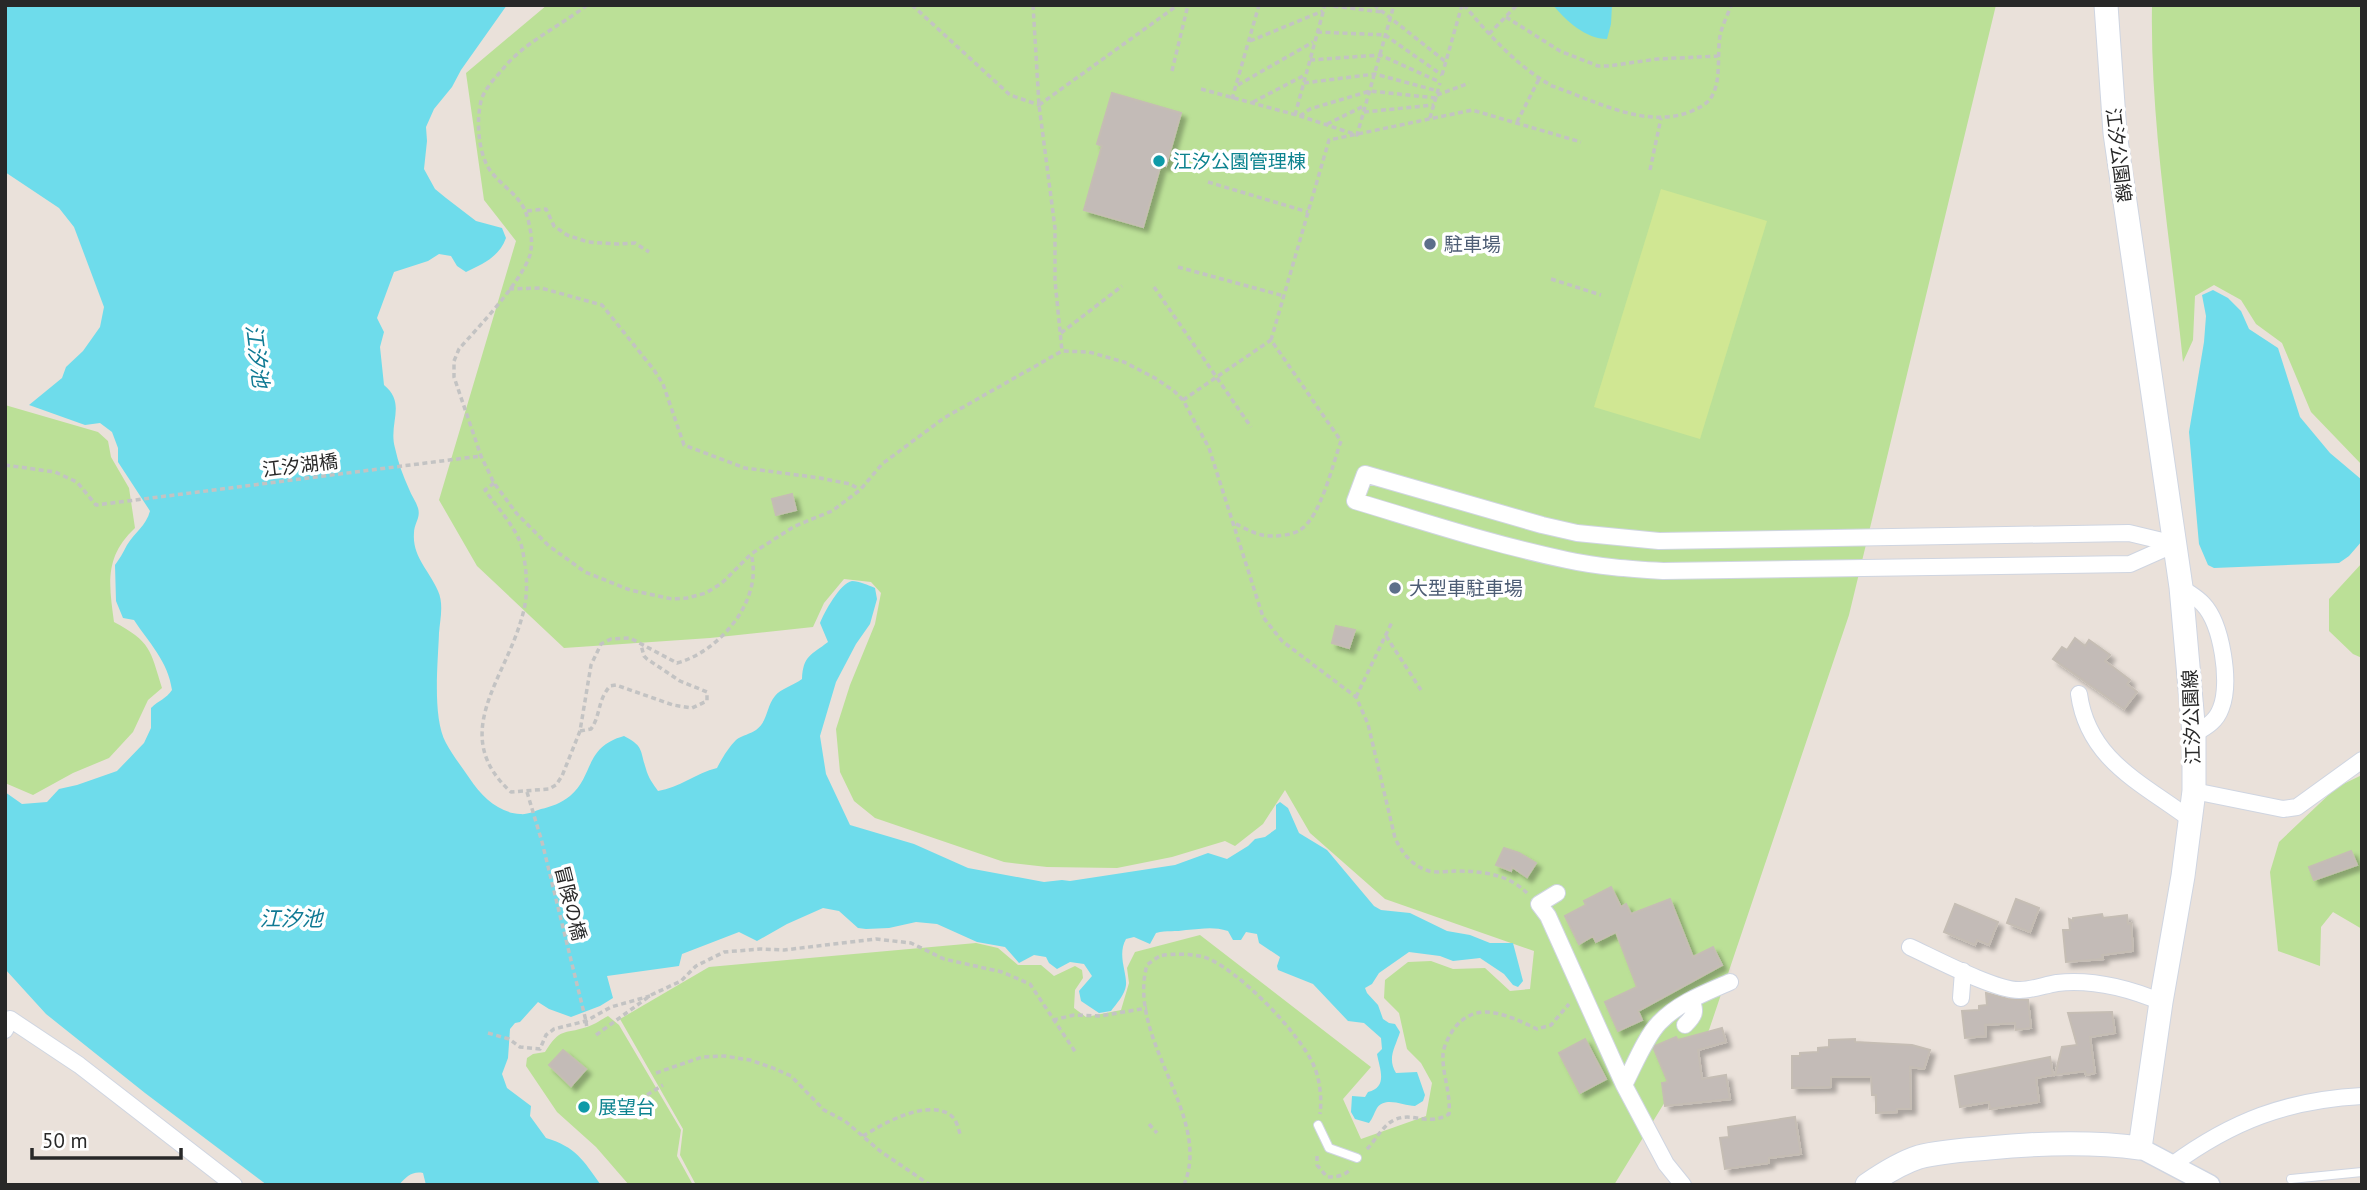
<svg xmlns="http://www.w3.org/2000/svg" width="2367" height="1190" font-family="'PT Sans','Noto Sans JP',sans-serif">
<defs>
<filter id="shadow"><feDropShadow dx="5" dy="5" stdDeviation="2" flood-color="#0004"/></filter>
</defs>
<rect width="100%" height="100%" fill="#eae1da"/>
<!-- green -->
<path fill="#bbe097" d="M547,5H1996L1849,615L1709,1030L1614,1185H696L680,1155L683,1129L620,1019L709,967L976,943L998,948L1018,965H1041L1054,976L1075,966L1082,970L1083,978L1075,990L1074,1008L1086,1017L1121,1010L1129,983L1127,968L1135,952L1200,935L1371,1067L1343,1099L1361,1139L1426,1116L1432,1083L1421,1063L1407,1049L1399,1013L1384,998L1385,980L1408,962L1431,961L1453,969L1485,968L1510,991L1530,989L1534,951L1385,899L1310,833L1285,790L1263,824L1235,846L1225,841L1172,857L1117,868L1047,867L1004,862L875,818L854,801L840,772L836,729L850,685L875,624L881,593L871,582L844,579L824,603L813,627L710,638L564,648L477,566L439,500L516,241L484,200L466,73Z
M2152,5H2362V465L2311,412L2282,343L2256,324L2241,300L2214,285L2195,296L2193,340L2183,362C2171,243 2150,124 2152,5Z
M5,405L98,432L108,441L111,457L129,488L135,528C104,557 109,584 114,622C151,642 150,649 162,688L148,700L133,732L109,758L73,773L33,795L5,783Z
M2362,563V658L2353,654L2329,631V599Z
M2362,775V929L2333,912L2321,927L2320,966L2278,951L2270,872L2279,842L2337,787Z
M608,1016L619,1025L681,1130L677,1156L693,1185H629L596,1147L557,1112L526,1066L527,1058L533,1054L545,1052C561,1027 562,1035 587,1027C594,1025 602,1019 608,1016Z"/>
<!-- pitch -->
<path fill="#d0e793" d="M1661,189L1767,221L1700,439L1594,407Z"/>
<!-- water -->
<path fill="#6edceb" d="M5,5H507L461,70L452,87L434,109L426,127L427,141L424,169L435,189L446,198L476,221L502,228L506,238C499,257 483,264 466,272L457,266L451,256L439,254L428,261L394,272L377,318L384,332L380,347L384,385C407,404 388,423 395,448C398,462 403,476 409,489C411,495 416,501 418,508C421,518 414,523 414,533C412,557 430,571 438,591C444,604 440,620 439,633C438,663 432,717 446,743C453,756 462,767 470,779C481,796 499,813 520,814C527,815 535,811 541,809C551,807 561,803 570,796C594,776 584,747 624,736C644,746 640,751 646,769C648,777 653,784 658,791C679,788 696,773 717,768C722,758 729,747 736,740C742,735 751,734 756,730C768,721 766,707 775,696C780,689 794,685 802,679C803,656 811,655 828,642L820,623C824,613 840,583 852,581C859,581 868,585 875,588L877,599L870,624L856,644L836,682L820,736L826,774L850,825L914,844L968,868L1044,882L1062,880L1070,881L1175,865L1208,853L1227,859L1248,846L1255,839L1265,837L1276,829V805L1280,802L1288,808L1299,833L1327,850L1374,906L1381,910L1410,913L1447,931L1470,935L1490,943H1513L1523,981L1518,987L1513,985L1504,974L1480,958L1453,961L1440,956L1409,952L1379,973L1372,984L1365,988L1367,993L1378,1005L1383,1019L1389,1023L1395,1024L1400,1032C1395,1048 1387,1058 1396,1073L1417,1072L1425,1095L1423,1101L1415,1106C1403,1106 1386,1096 1377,1108C1374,1113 1373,1118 1369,1123L1355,1119L1351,1112L1352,1096L1365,1097L1368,1092C1388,1087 1380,1070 1377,1054L1382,1049L1381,1038L1364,1023L1348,1021L1313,984L1278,970L1277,966L1280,957L1259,943L1257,934L1246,932L1241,940H1233L1228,931C1212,926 1202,929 1186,930C1176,932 1167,930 1156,933L1150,944L1134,937L1126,939C1117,955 1127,972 1126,985C1125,995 1116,1004 1111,1011L1099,1013L1081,1001L1079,991L1092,976L1084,964L1070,962L1057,969L1049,963L1046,957L1034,955L1019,963L1005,947L977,942L937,924L916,922L889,928L866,929L858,928L839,911L823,908L787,924L757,941L739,932L682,954L679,966L607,976L613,998L600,1006L571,1017L549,1009L538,1002L520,1022L515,1023L510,1029L508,1058L502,1074L507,1088L531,1106L530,1116L546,1138C576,1147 583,1160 601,1185H426L423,1173C412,1171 406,1177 399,1185H267L145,1093L46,1014L5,969V792L22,804L47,802L59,789L77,785L117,771L144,743L151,728V708C159,700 166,699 172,690C168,661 149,643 134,620L123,618L116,601L115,565C120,558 123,553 127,545C135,532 146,526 150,511L118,462V448L112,432L100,423L85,425L29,405L62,378L66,367L83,351L100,327L104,307L74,227L59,208L5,172Z
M1553,5H1612L1611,24L1607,39C1586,39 1566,21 1553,5Z
M2213,290L2228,298L2241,311L2249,329L2278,348L2300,417L2330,453L2362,480V541L2349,556L2339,563L2214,568L2208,565L2199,544L2189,432L2204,342L2206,316L2202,295Z"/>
<!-- building -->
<path fill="#c3bbb7" stroke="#c5bdb4" stroke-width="2" filter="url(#shadow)" d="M1112,93L1181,113L1166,166L1161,164L1143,227L1084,210L1102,146L1097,144Z
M792,494L796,510L776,515L772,499Z
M1336,626L1355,630L1349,648L1332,643Z
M2075,638L2085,646L2089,640L2110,655L2105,661L2130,680L2127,684L2137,692L2124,709L2053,659L2062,647L2067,650Z
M1504,848L1519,853L1536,863L1527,877L1512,867L1511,871L1496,865Z
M2351,851L2357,865L2314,880L2309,867Z
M1611,887L1621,907L1626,904L1631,914L1670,899L1693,957L1713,947L1722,965L1638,1011L1642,1020L1618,1031L1605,1002L1637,987L1616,932L1596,942L1593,936L1579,944L1565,916L1586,905L1584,901Z
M2016,899L2039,908L2030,932L2007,923Z
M1955,904L1998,922L1989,945L1977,940L1975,945L1944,932Z
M2102,914L2103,918L2127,915L2128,924L2131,923L2133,951L2102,955L2103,959L2066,962L2063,930H2070L2069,919L2073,921V918Z
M1986,993L2008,999L2028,1000L2031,1028L2016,1030L2015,1023L1985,1025L1986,1036L1965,1038L1962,1011L1979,1010V1006L1987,1005Z
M2112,1012L2115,1033L2090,1037L2095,1073L2086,1075L2085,1071L2055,1075L2062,1047L2077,1045L2068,1013Z
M1722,1028L1726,1042L1698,1050L1702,1079L1726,1075L1730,1099L1665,1106L1662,1083L1668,1082L1654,1049L1655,1046L1676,1037L1678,1040Z
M1585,1039L1606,1079L1580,1093L1559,1053Z
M1855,1039V1042L1912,1045L1930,1050L1924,1069L1910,1067L1911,1109H1897V1112L1876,1113V1095H1872L1871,1077H1831V1087L1792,1088V1056H1800V1053L1818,1052V1048L1829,1047V1040Z
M563,1050L586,1069L571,1086L549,1065Z
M2050,1057L2053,1075L2036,1078L2039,1102L1990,1109L1989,1102L1960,1107L1955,1076Z
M1795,1117L1801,1154L1769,1158V1163L1725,1169L1720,1138L1729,1137L1728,1127Z"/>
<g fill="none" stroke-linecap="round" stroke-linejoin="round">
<!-- service casing -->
<g stroke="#cfd5e1" stroke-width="10">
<path id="service" d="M1318,1125L1329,1148L1357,1158
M2291,1179L2362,1172"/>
</g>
<!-- minor casing -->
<g stroke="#cfd5e1" stroke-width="18">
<path id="minor" d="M1365,474L1542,525L1577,533L1659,541L2129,533L2175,544L2130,564L1663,571C1631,569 1599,567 1567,560C1495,545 1425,522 1355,501Z
M2181,587C2188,593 2197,597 2203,604C2222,624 2231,683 2221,708C2216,722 2206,727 2194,734
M2079,694C2088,760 2142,783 2190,819
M2194,791L2283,809L2297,807L2362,760
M1557,893L1539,904L1548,916L1624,1085L1666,1164L1683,1185
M1910,947C1934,958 1996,991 2020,990C2032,990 2045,985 2057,983C2094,979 2128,988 2161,1002
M1961,998L1963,971
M1685,1025C1694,1016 1697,1012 1691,1000
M5,1030L10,1019L79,1065L234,1185
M1624,1085C1634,1066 1645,1038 1659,1023C1678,1003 1705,993 1730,982
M2172,1165C2232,1121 2287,1100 2362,1096"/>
</g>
<!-- tertiary casing -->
<g stroke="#cfd5e1" stroke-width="22">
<path id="tertiary" d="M2140,1148L2210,1185"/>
</g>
<!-- secondary casing -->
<g stroke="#cfd5e1" stroke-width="25">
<path id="secondary" d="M1867,1185C1883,1174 1900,1163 1919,1157C1942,1151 1966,1150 1989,1148C2040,1143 2089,1141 2140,1148L2161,1002L2183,876L2194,791V734L2181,587L2115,133L2106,5"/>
</g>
<!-- path -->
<path stroke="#c3c3c3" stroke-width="3.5" stroke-dasharray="5 3.5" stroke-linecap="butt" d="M587,5C559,27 524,42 502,70C495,78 483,91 481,101C476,121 478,156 492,173C511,195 525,197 530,229C532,237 532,247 530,255C520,284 480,325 459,349L454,361V377L481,456L494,483L517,514L549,546L585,572L630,590L672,599L687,598L706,593L722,583L751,554L795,526L832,511L860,490L882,464L944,418L1062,351L1089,352L1124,362L1155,378L1174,391L1183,400L1209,448L1263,617L1282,641L1356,697L1368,724L1395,838C1402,853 1412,866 1429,871C1437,873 1448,871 1456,871C1482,871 1508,874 1527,893
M912,5L1010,95L1039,105
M1033,5L1039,105L1055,228V281L1062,351
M1325,5L1382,12
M1374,5L1446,62
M1464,5C1490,36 1517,66 1552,86C1596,101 1647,130 1692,111C1701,107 1709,103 1713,94C1721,78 1717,54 1720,36C1722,25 1728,15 1731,5
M1506,17L1560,51L1598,66H1609L1657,59L1718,56
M1317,32L1385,35L1442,75
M1489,34L1517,5
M1250,41L1323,11
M1310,60L1380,55L1440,82
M1172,71L1188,5
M1442,75L1462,5
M1304,83L1375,74L1438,91
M1238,85L1313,42
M1201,89L1300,116L1357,135L1394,5
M1437,95L1469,83
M1232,99L1259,5
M1253,102L1305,75
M1039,105L1178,5
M1364,112L1434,105
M1295,115L1325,5
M1300,116L1310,109L1370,91L1436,98
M1430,118L1440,83
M1517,122L1539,79
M1327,124L1364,106
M1650,170L1661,118
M1208,182L1308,212
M527,211L546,209L554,226L567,235L588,242L617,244L635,243L649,252
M1178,267L1284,296
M1551,279L1601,295
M1154,287L1251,427
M509,289L541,288L602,305L654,370L663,384L684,445L745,468L820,478L850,484L859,489
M1061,333L1122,286
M1271,340L1329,140L1472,110L1581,142
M1183,400L1271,340L1341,441C1333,463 1321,517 1300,530C1291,536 1273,537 1262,535C1252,533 1241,526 1232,522
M5,465L55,472L77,482L96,505L481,456
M494,483L485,490C496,506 518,530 522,548C527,570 529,595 522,617C505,680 448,735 511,792L549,789L556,785L562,776L580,731L591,665L601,644L611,639L630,638L677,663C719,652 764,600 751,554
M1386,636L1421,690
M1356,697L1392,622
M580,731L591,729C601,715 597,701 610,686L616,685L673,705L692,708L707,701V692L680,681L647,659L644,656L641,645
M527,792L542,842L586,1021
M1053,1020L1074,1015L1100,1016L1147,1008
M586,1021L587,1029
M488,1033L509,1039L520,1047L540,1049L546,1035L554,1029L586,1021L611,1007L650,996
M596,1035L651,995L681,981L696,966L724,952L760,949L784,950L876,939L911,943L944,959L1002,972L1030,984L1076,1053
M656,1073L702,1057L724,1056L750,1060L773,1068L791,1076L824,1110L845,1121L880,1151L930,1185
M647,1095L663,1085
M1149,1124L1157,1133
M863,1136C884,1123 925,1100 949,1114C956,1118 958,1127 960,1134
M1367,1149C1376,1140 1382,1126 1394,1120C1413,1111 1427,1127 1449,1114C1451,1093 1442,1074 1443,1054C1444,1044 1451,1032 1457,1025C1480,1000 1511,1017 1537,1029L1551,1025L1569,1004
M1317,1156V1165L1327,1177C1336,1177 1346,1176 1351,1168
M1184,1185C1213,1115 1126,1040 1147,965C1151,962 1156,958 1160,956C1172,953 1193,954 1204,957C1237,968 1300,1033 1314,1066C1320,1080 1322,1099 1320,1114"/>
<!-- service -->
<use href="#service" stroke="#fff" stroke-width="8"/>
<!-- minor -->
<use href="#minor" stroke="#fff" stroke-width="16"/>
<!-- tertiary -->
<use href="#tertiary" stroke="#fff" stroke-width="19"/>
<!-- secondary -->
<use href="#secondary" stroke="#fff" stroke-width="23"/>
</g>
<!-- markers -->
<g fill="#0f9aa8" stroke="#fff" stroke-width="2.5">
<circle cx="1159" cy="161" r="7"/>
<circle cx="584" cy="1107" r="7"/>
</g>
<g fill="#5c6f8a" stroke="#fff" stroke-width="2.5">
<circle cx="1430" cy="244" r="7"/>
<circle cx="1395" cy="588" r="7"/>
</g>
<g text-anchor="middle" stroke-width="7" stroke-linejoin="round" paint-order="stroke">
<!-- street labels -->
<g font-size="19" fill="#282828" stroke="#fff">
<text transform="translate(2119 155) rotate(83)" y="7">江汐公園線</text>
<text transform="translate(300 465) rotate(-7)" y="7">江汐湖橋</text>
<text transform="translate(2191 717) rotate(-92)" y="7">江汐公園線</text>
<text transform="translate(571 903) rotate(76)" y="7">冒険の橋</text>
</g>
<!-- culture labels -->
<g font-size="19" fill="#0d838f" stroke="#fff" text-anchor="start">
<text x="1173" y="168">江汐公園管理棟</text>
<text x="598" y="1114">展望台</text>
</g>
<!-- service labels -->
<g font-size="19" fill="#4e5e75" stroke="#fff" text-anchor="start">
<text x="1444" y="251">駐車場</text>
<text x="1409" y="595">大型車駐車場</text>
</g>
<!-- water labels -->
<g font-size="21" font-style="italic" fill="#107a94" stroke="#fff">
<text transform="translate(257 356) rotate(83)" y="7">江汐池</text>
<text x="291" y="926">江汐池</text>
</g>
</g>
<!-- border -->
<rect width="2367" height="1190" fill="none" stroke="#282828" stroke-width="14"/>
<!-- scale -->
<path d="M32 1148v10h149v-10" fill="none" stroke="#282828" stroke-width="3.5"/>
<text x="42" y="1148" font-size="21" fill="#282828" stroke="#ffffff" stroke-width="5" paint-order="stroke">50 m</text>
</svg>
